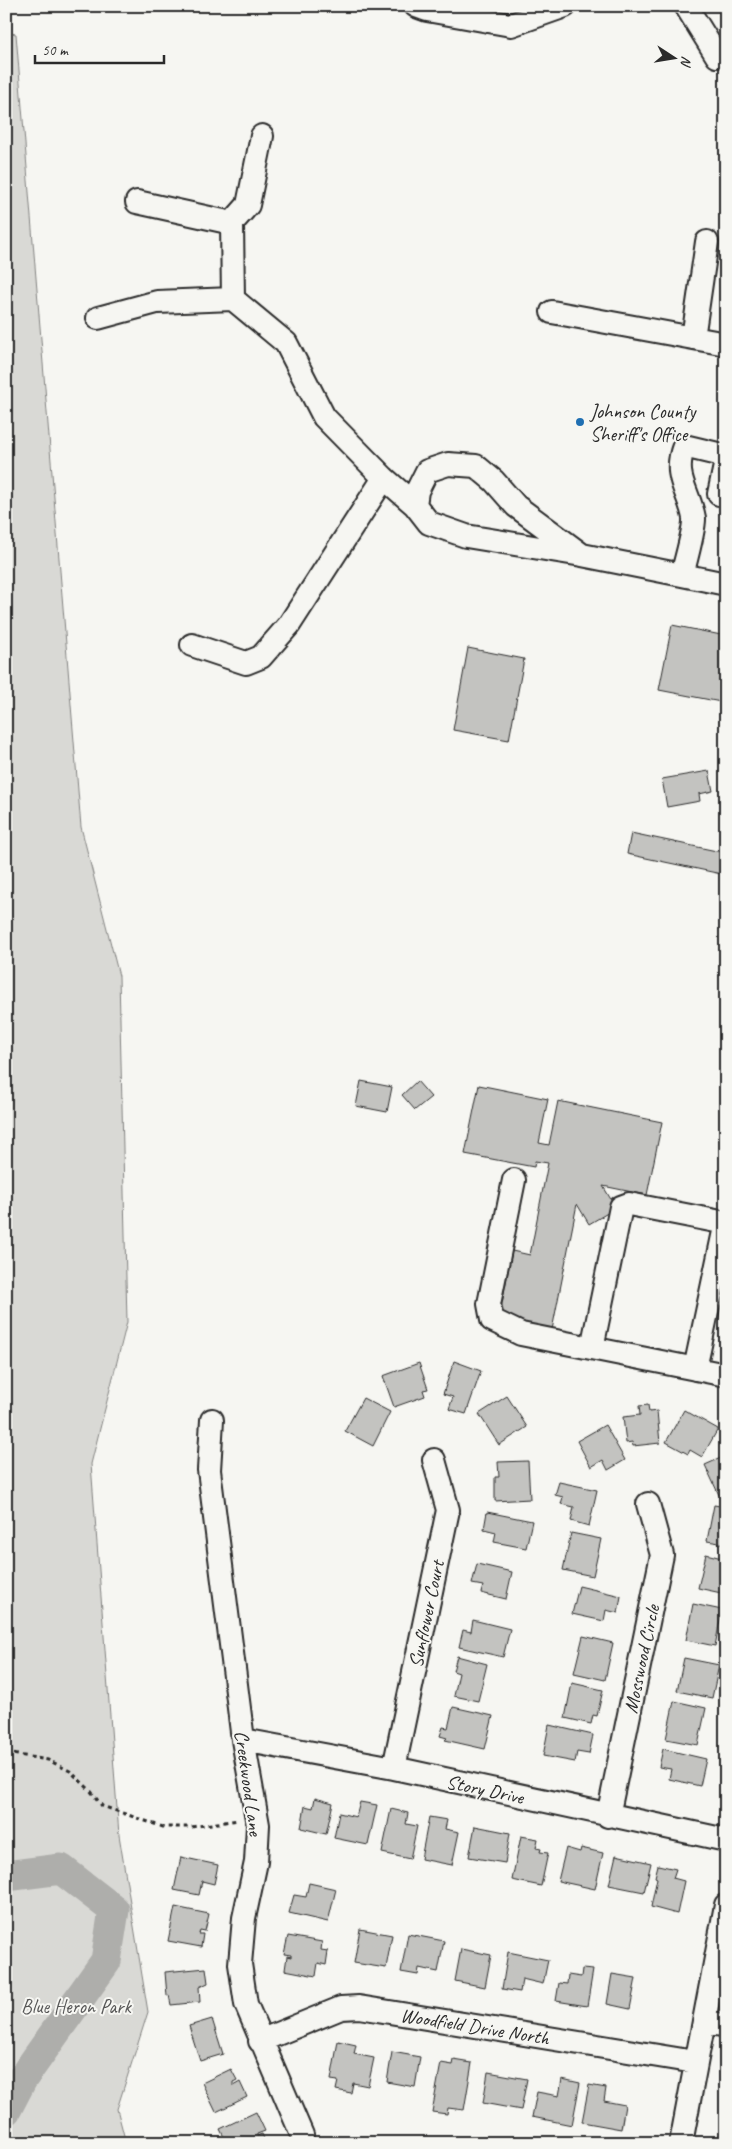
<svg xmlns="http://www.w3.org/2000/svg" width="732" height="2149" font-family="Caveat,sans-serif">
<rect width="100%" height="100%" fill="#f6f6f2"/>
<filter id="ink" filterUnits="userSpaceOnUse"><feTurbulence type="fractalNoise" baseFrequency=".02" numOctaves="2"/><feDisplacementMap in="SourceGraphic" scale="10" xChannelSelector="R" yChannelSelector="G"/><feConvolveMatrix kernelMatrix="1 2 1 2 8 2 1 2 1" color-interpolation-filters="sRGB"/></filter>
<g filter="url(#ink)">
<!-- green -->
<path fill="#d9d9d5" stroke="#828280" d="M6,32L16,34L81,827L119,976L127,1322L91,1464L119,1835L148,2012L117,2109L126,2143H6Z"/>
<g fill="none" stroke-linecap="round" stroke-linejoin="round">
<!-- river -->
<path stroke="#aeaeab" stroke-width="31" d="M6,1876L61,1869L114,1910L106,1961L22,2079L6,2110"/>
</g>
<!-- building -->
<path fill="#c3c3c0" stroke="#2b2b2b" d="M672,625L726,636V703L659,690Z
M468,648L524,659L509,740L453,730Z
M709,771L713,791L699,794L700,801L667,807L662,779Z
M631,833L726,853V875L627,854Z
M361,1081L392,1087L387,1112L356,1106Z
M417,1081L431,1097L415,1110L402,1095Z
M479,1085L548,1099L539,1143L549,1145L558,1101L662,1122L647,1195L603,1186L616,1208L589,1224L577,1204L552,1330L499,1319L512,1251L530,1255L548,1163L535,1161L534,1167L465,1154Z
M454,1361L481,1371L466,1414L449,1409L453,1397L443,1394Z
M419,1363L428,1389L423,1390L425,1396L394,1407L383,1376Z
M507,1396L527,1427L499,1445L479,1414Z
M363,1398L390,1412L373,1446L345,1431Z
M648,1405L649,1412L657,1411L660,1443L633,1446L632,1442L626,1443L623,1417L640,1415L639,1406Z
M684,1410L718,1429L702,1457L690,1450L688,1454L666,1442Z
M605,1425L625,1460L608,1470L603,1460L591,1467L577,1441Z
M723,1457L726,1463V1492L719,1495L705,1465Z
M528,1461L530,1499L495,1501V1477H499L498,1462Z
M559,1482L597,1490L589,1526L571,1521L574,1507L561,1504L563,1497L555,1495Z
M714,1505L726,1507V1544L707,1541Z
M487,1512L532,1521L526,1548L494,1542L496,1532L484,1529Z
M571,1533L601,1539L593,1576L563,1570Z
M706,1554L726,1559V1594L698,1588Z
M477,1564L512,1572L506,1599L481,1593L483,1586L472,1584Z
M579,1586L621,1596L618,1613L606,1610L604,1621L572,1614Z
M693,1604L722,1610L715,1646L686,1640Z
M473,1620L510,1629L503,1657L459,1647L463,1630L471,1632Z
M583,1636L613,1643L605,1680L574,1673Z
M457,1656L487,1664L478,1701L454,1696L459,1673L453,1671Z
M684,1658L719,1665L712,1698L677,1691Z
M572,1683L603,1690L597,1716L593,1715L591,1724L565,1718Z
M674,1701L706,1708L698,1745L666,1739Z
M453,1707L493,1716L485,1749L445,1740L447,1738L440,1736L443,1727L448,1728Z
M549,1725L593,1735L589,1754L577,1752L575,1762L543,1756Z
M663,1749L706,1759L700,1786L669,1779L671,1769L659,1767Z
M315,1798L333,1803L326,1834L301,1828L305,1806L313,1808Z
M360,1802L377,1805L368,1845L334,1838L339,1813L356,1817Z
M391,1809L408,1813L406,1824L417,1826L410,1859L382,1853Z
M429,1817L447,1820L445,1829L459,1832L452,1865L421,1859Z
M475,1826L510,1833L505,1863L469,1857Z
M521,1836L538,1839L536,1848L541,1849L540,1852L548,1853L541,1886L512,1880Z
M566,1848L580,1852L581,1848L603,1853L595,1889L558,1881Z
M616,1855L651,1863L644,1892L609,1885Z
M181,1857L218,1865L214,1884L202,1881L199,1895L174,1890Z
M658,1865L676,1869L673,1878L684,1881L677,1914L651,1907L657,1878L655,1877Z
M309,1883L336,1889L328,1922L289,1913L294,1895L306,1897Z
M175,1907L209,1914L205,1931L200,1930L199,1934H203L201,1947L168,1941Z
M360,1929L392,1935L386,1968L354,1963Z
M408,1934L444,1941L438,1972L419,1968L418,1975L401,1972Z
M288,1936L322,1942L321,1950L328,1951L326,1965L318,1963L316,1976L285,1970L287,1956L291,1957V1955L284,1954Z
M461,1949L491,1955L485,1987L455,1981Z
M508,1952L548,1960L543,1984L522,1979L520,1992L502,1989Z
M206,1968L208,1983L199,1987L200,2002L171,2005L169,1995L167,1996L165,1972Z
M582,1969L593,1970L587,2006L556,2001L559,1983L567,1984L568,1975L581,1977Z
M612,1974L636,1978L630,2009L607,2004Z
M212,2019L223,2054L200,2061L189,2026Z
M338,2041L356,2045L354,2054L374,2058L368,2086L353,2083L351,2093L336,2090L338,2081L331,2080Z
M392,2052L420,2057L415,2087L387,2082Z
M454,2060L472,2063L464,2110L448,2108L447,2114L432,2112L441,2063L453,2065Z
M231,2069L237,2080L233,2082V2086L240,2082L247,2097L216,2112L202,2083Z
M488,2072L527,2079L521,2110L483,2103Z
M562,2079L580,2083L572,2125L532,2117L537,2092L559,2096Z
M589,2085L606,2088L604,2101L625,2105L621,2129L582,2122Z
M256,2112L265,2131L257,2134V2136L262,2134L266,2143H227L220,2129Z"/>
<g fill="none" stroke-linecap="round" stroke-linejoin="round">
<!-- minor casing -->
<g stroke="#2b2b2b" stroke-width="26">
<path id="minor" d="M416,6L427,10L511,25L565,6
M686,6L717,56
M137,202L232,223L233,299L286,343L324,417L384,478L415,505
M232,223L248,205L262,136
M552,312L726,344
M98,318L157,302L233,299
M693,338L707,242
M726,461L719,494L726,495
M582,555L466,536L429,523L415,505L417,491L427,471L448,464L476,466L494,481L516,506L582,555L682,575C685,563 695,528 694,518C689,490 672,477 684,446L726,456
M682,575L726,584
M192,645L246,663L261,657L289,625L384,478
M514,1180L489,1304L492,1320L521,1334L726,1375
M592,1348L621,1207L629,1204L726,1223
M695,1369L726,1222
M212,1420L209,1470L243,1740L258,1825L256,1862L244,1918L240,1964L246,2004L302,2135
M243,1740L394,1768L726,1840
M394,1768L448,1510L434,1460
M608,1816L662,1555L648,1504
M704,2021L726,2026
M260,2041L341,2008L359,2007L695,2062
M681,2143L726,1905"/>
</g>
<!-- path -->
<path stroke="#2b2b2b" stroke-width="3" stroke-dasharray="4 4" stroke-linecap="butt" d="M6,1753L48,1760L70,1771L90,1790L102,1806L163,1827H191L238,1820"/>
<!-- minor -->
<use href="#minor" stroke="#f6f6f2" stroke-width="22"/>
</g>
</g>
<!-- markers -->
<circle fill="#1f6fb2" stroke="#f6f6f2" stroke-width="2" cx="580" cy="422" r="5"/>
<g text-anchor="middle" stroke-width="4" stroke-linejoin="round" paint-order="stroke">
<!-- poi labels -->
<g font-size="20" fill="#2b2b2b" stroke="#f6f6f2" text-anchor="start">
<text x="590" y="418">Johnson County<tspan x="590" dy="23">Sheriff's Office</tspan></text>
</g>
<!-- street labels -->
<g font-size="20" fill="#2b2b2b" stroke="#f6f6f2">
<text transform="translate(426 1614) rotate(-78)" y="7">Sunflower Court</text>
<text transform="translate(641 1659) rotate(-78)" y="7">Mosswood Circle</text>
<text transform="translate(249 1783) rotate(82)" y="7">Creekwood Lane</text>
<text transform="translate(485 1789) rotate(12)" y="7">Story Drive</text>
<text transform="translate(475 2026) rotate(9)" y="7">Woodfield Drive North</text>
</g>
<!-- park labels -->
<g font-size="20" fill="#565656" stroke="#f6f6f2">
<text x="76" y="2013">Blue Heron Park</text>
</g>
</g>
<!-- margin -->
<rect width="732" height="2149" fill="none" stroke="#f6f6f2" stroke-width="25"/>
<rect x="12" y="12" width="707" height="2124" fill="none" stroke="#2b2b2b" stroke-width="2" filter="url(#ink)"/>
<!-- north arrow -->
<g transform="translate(674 58) rotate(102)" stroke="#f6f6f2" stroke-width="4" paint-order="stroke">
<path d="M0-4L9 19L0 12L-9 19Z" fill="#2b2b2b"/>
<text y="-8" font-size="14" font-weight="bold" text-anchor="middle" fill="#2b2b2b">N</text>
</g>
<!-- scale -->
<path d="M35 55v8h129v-8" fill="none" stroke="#2b2b2b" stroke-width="2.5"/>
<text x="42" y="55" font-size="15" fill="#2b2b2b" stroke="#f6f6f2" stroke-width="4" paint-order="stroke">50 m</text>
</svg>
